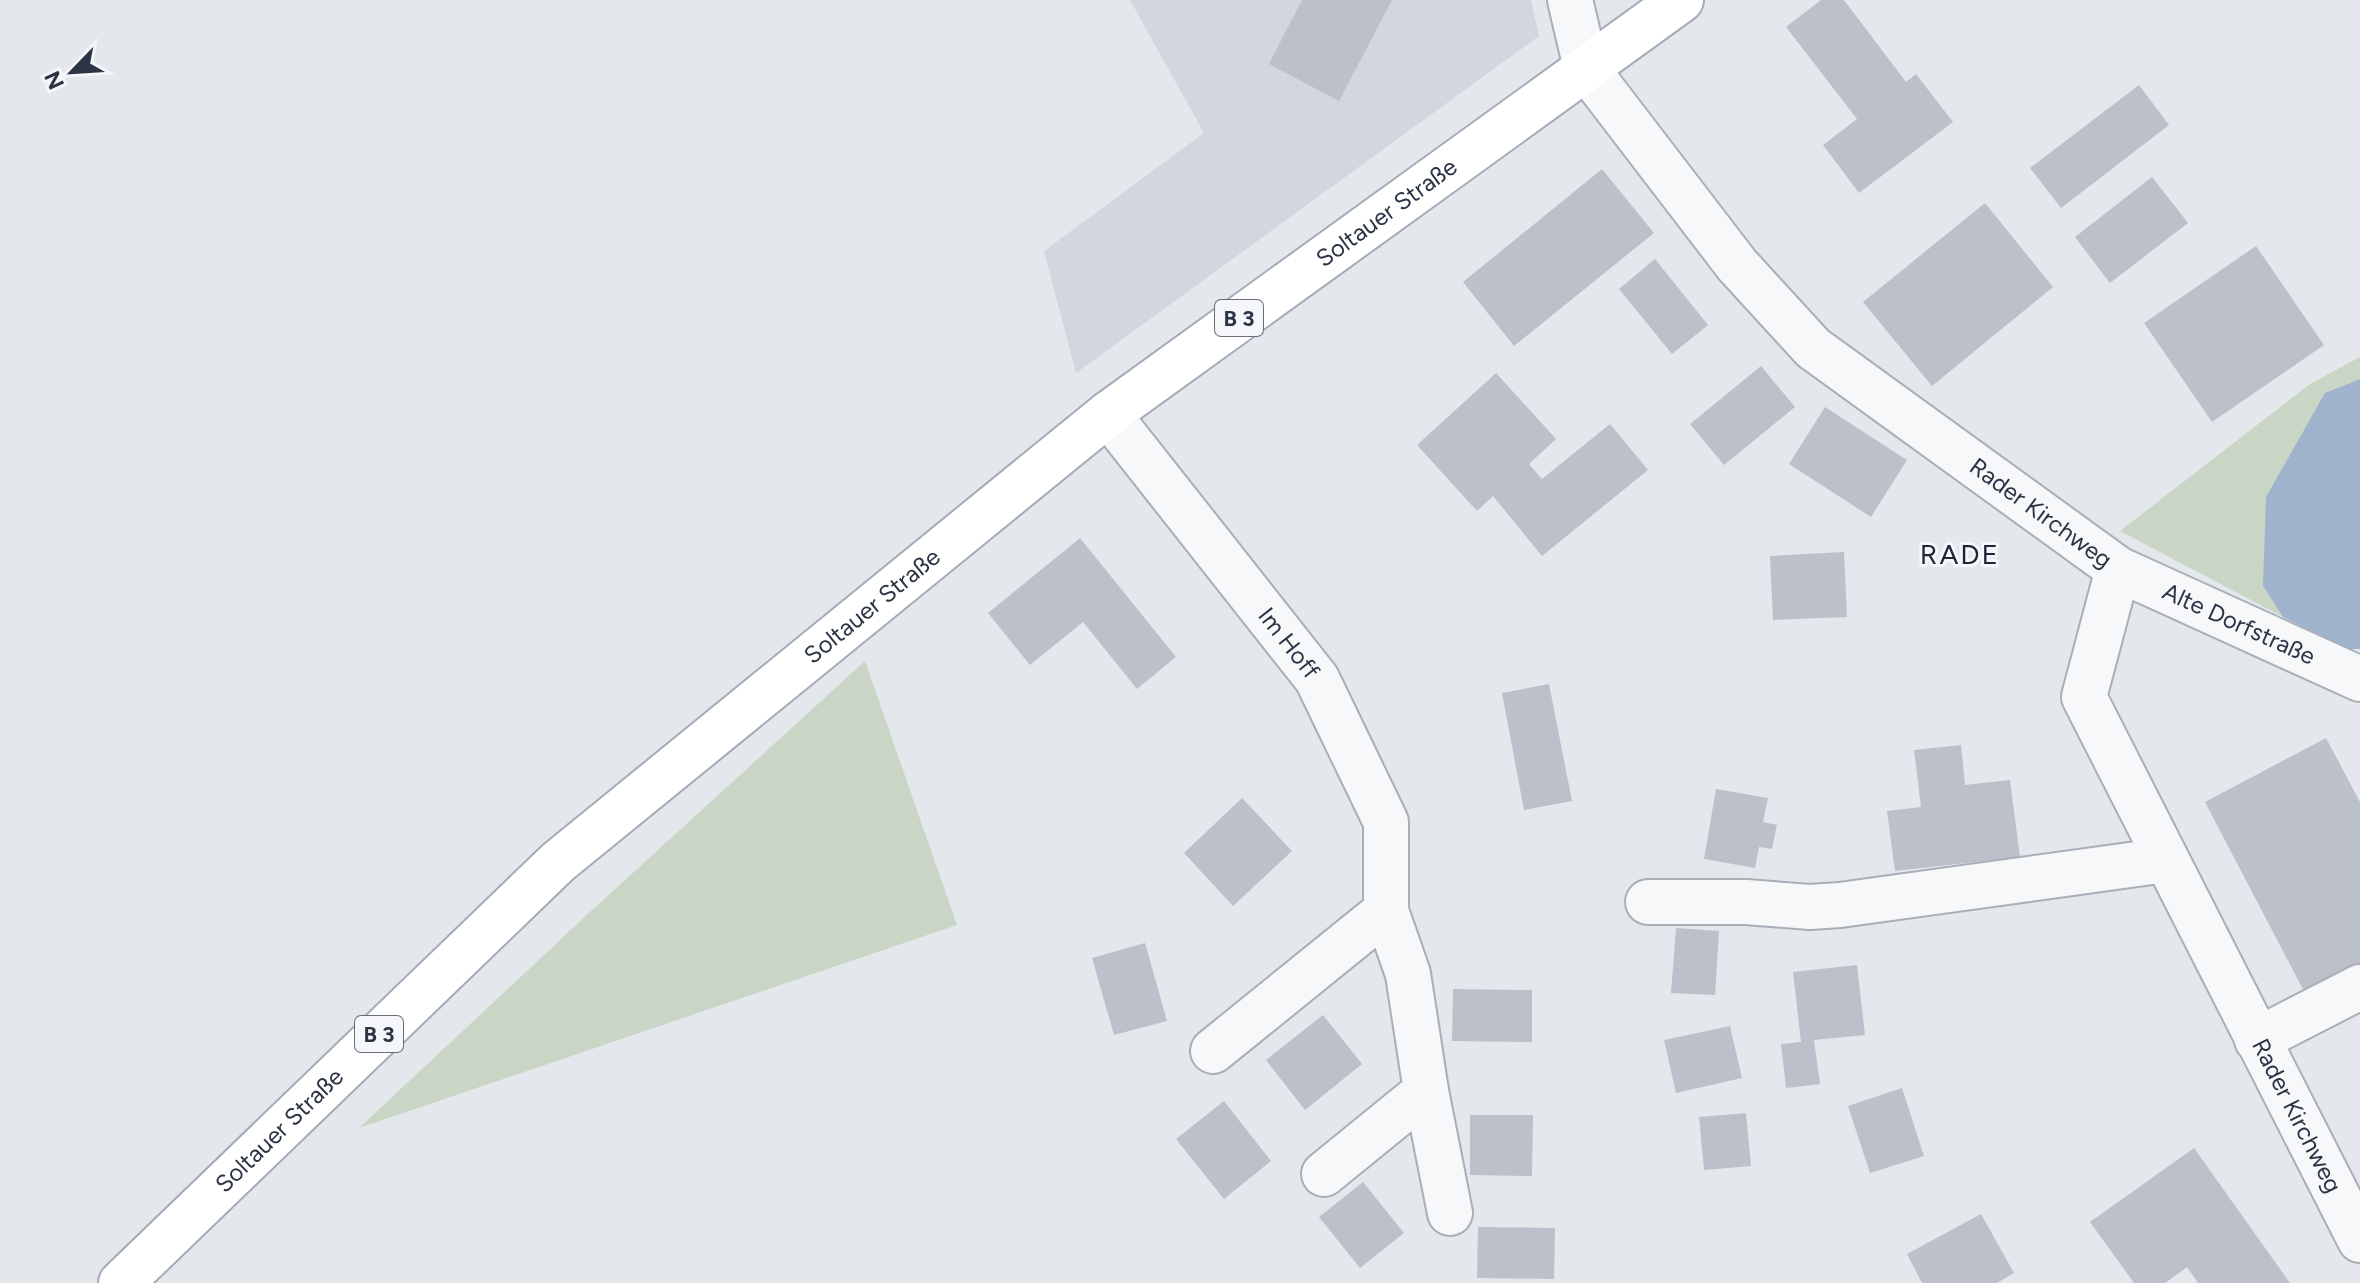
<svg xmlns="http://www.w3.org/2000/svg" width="2360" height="1283" font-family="Figtree,sans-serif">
<rect width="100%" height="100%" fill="#e4e7ec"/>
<!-- built -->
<path fill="#d2d6de" d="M1130,0H1531L1539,36L1076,373L1044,251L1204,133Z"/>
<!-- green -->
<path fill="#c9d6c5" d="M2360,357V379L2325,393L2263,586L2283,617L2120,531L2310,384Z
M865,661L957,925L359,1128L590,912Z"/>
<!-- water -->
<path fill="#9fb4cc" d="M2360,379V649H2347L2283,617L2263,586L2266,497L2325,393Z"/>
<!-- building -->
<path fill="#bbc0ca" d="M1302,0H1392L1339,101L1269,64Z
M1821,0H1844L1906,82L1916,74L1953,122L1859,193L1823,145L1857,119L1786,27Z
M2139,85L2169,125L2061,208L2030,168Z
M1602,169L1654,233L1514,346L1463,282Z
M2152,177L2188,223L2110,283L2075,237Z
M1985,203L2053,287L1932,386L1863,302Z
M2256,246L2324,345L2212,422L2144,323Z
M1655,259L1708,325L1672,354L1619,289Z
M1761,366L1795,407L1724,465L1690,424Z
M1496,373L1556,439L1529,464L1542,479L1610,424L1648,470L1542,556L1493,496L1477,511L1417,445Z
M1825,407L1907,460L1871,517L1789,464Z
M1080,538L1176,657L1137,689L1083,622L1030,665L988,613Z
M1844,552L1847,617L1773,620L1770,556Z
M1549,684L1572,801L1524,810L1502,693Z
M2326,738L2360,802V969L2307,997L2205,802Z
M1961,745L1965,785L2010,780L2020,857L1895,871L1887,811L1921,807L1914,750Z
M1716,789L1768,798L1763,822L1777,825L1772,849L1759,847L1755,868L1704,859Z
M1242,798L1292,851L1233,906L1184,853Z
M1676,928L1719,931L1715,995L1671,993Z
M1145,943L1167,1021L1114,1035L1092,958Z
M1857,965L1865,1035L1814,1040L1820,1084L1786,1088L1781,1044L1801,1042L1793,972Z
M1453,989L1532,990V1042L1452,1041Z
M1323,1015L1362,1064L1305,1110L1266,1060Z
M1730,1026L1742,1078L1676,1093L1664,1040Z
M1902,1088L1924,1156L1870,1173L1848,1106Z
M1224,1101L1271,1161L1224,1199L1176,1139Z
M1746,1113L1751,1166L1704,1170L1699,1117Z
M1470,1115H1533L1532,1176L1470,1175Z
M2194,1148L2290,1283H2198L2187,1267L2165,1283H2134L2090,1222Z
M1363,1182L1404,1233L1360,1268L1319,1217Z
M1981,1214L2014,1273L1997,1283H1922L1907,1254Z
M1478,1227L1555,1228L1554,1279L1477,1278Z"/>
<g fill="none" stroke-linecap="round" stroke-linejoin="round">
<!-- minor casing -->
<g stroke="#a9aeb7" stroke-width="48">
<g id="minor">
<path id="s1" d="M1570,0L1586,68L1737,265L1813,348L2118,569L2360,679"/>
<path id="s2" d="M1108,414L1317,679L1386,822V911L1408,974L1426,1091L1450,1213"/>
<path id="s3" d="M2118,569L2084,697L2360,1240"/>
<path d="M1648,902H1746L1810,907L1840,905L2166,860"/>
<path d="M2257,1040L2360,987"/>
<path d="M1213,1051L1386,911"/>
<path d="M1324,1174L1426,1091"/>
</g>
</g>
<!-- major casing -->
<g stroke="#a3abb8" stroke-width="48">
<g id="major">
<path id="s4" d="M121,1283L558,862L1108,414L1681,0"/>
</g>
</g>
<!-- minor -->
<use href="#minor" stroke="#f7f8fa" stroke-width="44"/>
<!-- major -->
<use href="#major" stroke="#fff" stroke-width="44"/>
</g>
<g text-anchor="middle" stroke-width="6" stroke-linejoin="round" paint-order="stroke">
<!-- shield labels -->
<g fill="#f4f6f9" stroke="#676e7b" stroke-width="2">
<rect x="1215" y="300" width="48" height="36" rx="6"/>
<rect x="355" y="1016" width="48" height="36" rx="6"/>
</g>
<g font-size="22" font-weight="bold" fill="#2b3445">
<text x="1239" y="326">B 3</text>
<text x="379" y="1042">B 3</text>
</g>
<!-- street labels -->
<g font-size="24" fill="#2b3445" stroke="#f4f6f9">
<text dy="8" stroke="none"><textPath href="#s4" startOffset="1660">Soltauer Straße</textPath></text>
<text dy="8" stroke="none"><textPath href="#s1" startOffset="712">Rader Kirchweg</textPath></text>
<text dy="8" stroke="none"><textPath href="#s4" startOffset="1012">Soltauer Straße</textPath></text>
<text dy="8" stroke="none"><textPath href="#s1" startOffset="940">Alte Dorfstraße</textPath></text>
<text dy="8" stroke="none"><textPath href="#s2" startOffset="292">Im Hoff</textPath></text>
<text dy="8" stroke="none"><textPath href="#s3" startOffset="602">Rader Kirchweg</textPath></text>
<text dy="8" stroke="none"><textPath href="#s4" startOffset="220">Soltauer Straße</textPath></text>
</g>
<!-- quarter labels -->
<g font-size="28" letter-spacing="2" fill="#1d2536" stroke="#f4f6f9">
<text x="1960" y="564">RADE</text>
</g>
</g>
<!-- north arrow -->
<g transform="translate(72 72) rotate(245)" stroke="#f4f6f9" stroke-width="6" paint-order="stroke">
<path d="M0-6L14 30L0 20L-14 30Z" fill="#2b3445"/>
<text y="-12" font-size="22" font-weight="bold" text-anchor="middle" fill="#2b3445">N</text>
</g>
</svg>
